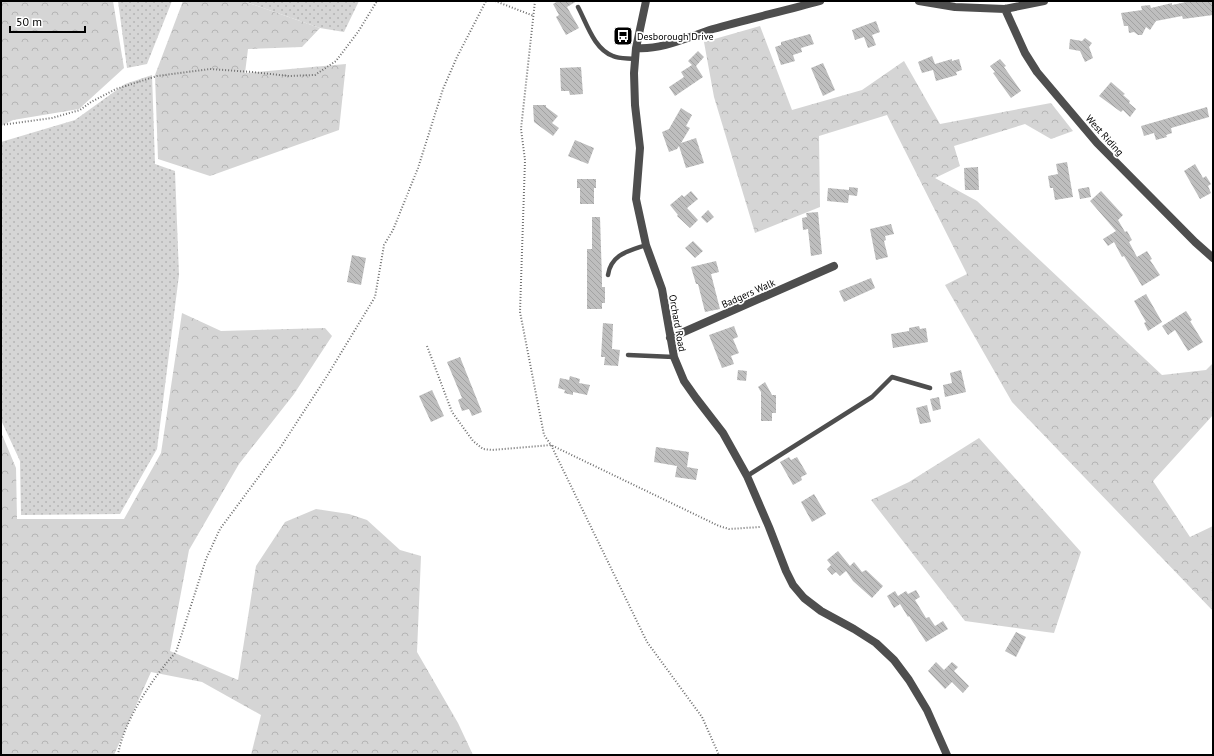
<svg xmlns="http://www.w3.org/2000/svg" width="1214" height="756" font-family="'PT Sans',sans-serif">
<defs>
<pattern id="grass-dots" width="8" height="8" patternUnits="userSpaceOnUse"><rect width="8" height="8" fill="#d5d5d5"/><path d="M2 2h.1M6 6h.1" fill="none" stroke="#b5b5b5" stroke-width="1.8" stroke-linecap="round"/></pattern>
<pattern id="forest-crowns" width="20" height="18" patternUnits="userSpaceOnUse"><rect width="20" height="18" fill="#d5d5d5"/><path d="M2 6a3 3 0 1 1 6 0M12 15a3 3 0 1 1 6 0" fill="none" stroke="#b5b5b5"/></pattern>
<pattern id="building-back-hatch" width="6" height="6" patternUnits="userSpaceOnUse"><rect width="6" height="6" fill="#bebebe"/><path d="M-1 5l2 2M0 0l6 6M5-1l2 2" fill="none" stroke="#a2a2a2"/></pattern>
</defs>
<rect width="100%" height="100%" fill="#fff"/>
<!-- grass -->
<path fill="url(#grass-dots)" d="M118,1H172L147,64L127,68Z
M243,1H359L344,32L320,28Z
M152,75L155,164L175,171L179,275L157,449L120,514L21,515L20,461L1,420V142L75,120L125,84Z"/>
<!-- forest -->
<path fill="url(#forest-crowns)" d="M1,1H113L124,68L79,109L13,120L1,126Z
M183,1H243L320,28L302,47L248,49L245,73L346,64L339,130L210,176L158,159L155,75Z
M760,26L792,110L862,90L904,61L940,124L1051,103L1073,131L1051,139L1025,124L954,146L960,166L935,178L977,201L1162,375L1206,370L1213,363V415L1153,481L1190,537L1213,526V611L1012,402L945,285L967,274L887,115L819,136L820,207L755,233L714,97L704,42Z
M182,313L221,331L325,328L332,336L294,394L239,464L189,550L170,651L238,680L256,566L285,522L316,509L349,514L367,520L400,550L421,556L417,652L458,723L473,755H251L261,715L202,682L151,672L114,755H1V432L16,468L17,519H124L161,453Z
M979,438L1081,552L1054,633L965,621L871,500L909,482Z"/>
<!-- building -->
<path fill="url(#building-back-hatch)" d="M558,1H577L567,7L579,28L566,35L556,17L559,15L553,4Z
M1191,1H1213V15L1183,19L1182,16L1156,21L1150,30L1146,27L1142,35H1138L1134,32L1129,33L1128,26H1124L1121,13L1142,10L1141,6L1150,5L1151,8L1172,3V5Z
M876,21L880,32L872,35L876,45L868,48L864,37L855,40L852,30Z
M810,34L814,44L801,48L802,52L793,55L795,61L781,65L775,47L781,45V42Z
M1085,38L1092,43L1089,47L1093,58L1085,62L1080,51L1069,49L1070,39L1082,41Z
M698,51L704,57L696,66L703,77L675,96L669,87L684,77L681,72L692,65L688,61Z
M932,56L935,64L952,59V61L959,59L962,70L956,72L957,75L936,81L933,70L922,73L918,62Z
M1000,59L1006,66L1004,67L1021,91L1011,98L993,73L995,72L990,66Z
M823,63L835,90L823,96L811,68Z
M581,67L583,94L570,95L569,91H561L560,68Z
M1111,82L1125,94L1123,95L1130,101L1129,103L1136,109L1130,117L1123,110L1121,112L1099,96Z
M533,105H546V107L558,116L552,123L559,128L553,136L534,122Z
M1207,107L1209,117L1171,128L1172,133L1166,135L1167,137L1156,140L1154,133L1144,136L1141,126Z
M681,108L692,115L686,126L690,128L681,143L696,138L704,163L686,168L679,146L677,149L669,152L662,132L669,129Z
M575,140L594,148L588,164L568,156Z
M1067,162L1073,197L1055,200L1053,188H1050L1048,176L1058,174L1056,164Z
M1195,164L1203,178L1206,176L1211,184L1208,186L1211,193L1200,199L1184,171Z
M978,167L979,190H965L964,168Z
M577,179H596V188H594V204H580V188H577Z
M849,187L858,188L857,196L849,195L848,203L827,201L828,188L849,190Z
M1089,187L1091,197L1080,199L1078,189Z
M691,191L698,199L687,208L698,220L690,228L677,216L678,215L670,205L682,195L684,197Z
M1101,191L1123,215L1118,220L1125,232L1127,231L1132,240L1129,242L1137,257L1147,251L1152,259L1150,260L1160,275L1142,286L1124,256L1122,257L1114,242L1108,246L1103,239L1116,231L1090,201Z
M708,210L714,217L707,223L701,217Z
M818,212L822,254L811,256L808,229L803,230L802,218L807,217L806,213Z
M592,217H600L602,280V287H605V303H602V309H587V249H592Z
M891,224L894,234L885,236L886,240L884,241L888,257L876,260L870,229Z
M693,241L703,251L695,258L685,248Z
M352,255L366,258L361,285L347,282Z
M716,261L719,272L711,274L720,309L705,312L698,284H696L691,267Z
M871,278L875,288L844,302L839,291Z
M1146,294L1162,322L1148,331L1144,323L1146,322L1134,301Z
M1186,311L1192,320L1190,321L1203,342L1188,351L1175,330L1168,335L1162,326Z
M603,323L613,324L612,349L620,350L618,366L604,365L605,357H601Z
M734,326L738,337L733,339L739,353L731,356L734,364L722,368L709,335Z
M919,326L920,329L926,328L928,342L893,348L891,334L909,331V328Z
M460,357L482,412L472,416L469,409L462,411L458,400L462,398L447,362Z
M738,370L747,371L746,381L737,380Z
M961,370L966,392L945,397L943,385L952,383L950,373Z
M570,376L580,379L579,383L590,385L587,395L573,392V395L564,393L565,390L558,388L560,378L569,380Z
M765,382L772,395H776V413H772V421H761V392L758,387Z
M432,390L444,416L431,422L419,396Z
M939,397L941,409L933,411L930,399Z
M927,405L931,422L920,424L916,408Z
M656,447L689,452L687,467L698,469L696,480L675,477L677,466L654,462Z
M789,457L791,460L797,457L807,474L801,477L802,480L793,485L780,462Z
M814,494L826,514L812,522L801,502Z
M838,551L850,566L854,562L862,572L866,570L883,586L872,598L853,581L846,571L840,576L836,572L832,575L827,569L831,565L827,560Z
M916,590L920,597L915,600L926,618L929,617L935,626L943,621L948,629L926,642L909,616L908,617L900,604L894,608L887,596L895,591L898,596L906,591L908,594Z
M1016,632L1026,637L1016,657L1005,651Z
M936,662L944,670L952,662L958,667L954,671L969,686L963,693L952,682L945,689L928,671Z"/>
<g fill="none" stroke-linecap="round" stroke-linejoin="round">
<!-- path -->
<path stroke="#707070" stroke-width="2" stroke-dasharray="1 2" stroke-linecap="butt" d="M495,1L534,16
M535,1L521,129L525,160L520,312L544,435L551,445L647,642L702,717L719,755
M1,125L52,118L80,110L91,102L116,89L157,76L210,69L252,72L289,76L315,75L336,61L358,32L377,1
M427,346L452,412L473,441L483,449L492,450L551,445L719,526L729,529L760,527
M118,755C123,722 153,677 176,652L206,559L220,529L280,448L327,376L375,297L384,245L393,230L418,168L443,89L457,57L486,1"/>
<!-- service -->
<path stroke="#4e4e4e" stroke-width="4.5" d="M578,7C587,24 594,49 613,56C619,59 628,58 635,59
M608,275C611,254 629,251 646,245
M628,355L674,357
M747,476L872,397L892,377L930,388"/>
<!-- minor -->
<path stroke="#4e4e4e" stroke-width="8" d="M646,1L636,48L634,73L635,105L640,148L636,199L646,245L662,289L674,357L684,381L696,398L723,433L747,476L769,527L786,571L793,585L804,598L821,611L854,629L876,643L894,660L909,680L927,710L947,755
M919,1L955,7L1005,9L1044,1
M1005,9L1025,53L1037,72L1097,143L1195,242L1213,258
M636,48C662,50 688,37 713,29C748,19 784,11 820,1
M670,338L834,266"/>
</g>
<!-- icons -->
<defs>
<g id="bus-square" transform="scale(1)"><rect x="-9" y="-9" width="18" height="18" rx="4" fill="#000" stroke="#fff"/><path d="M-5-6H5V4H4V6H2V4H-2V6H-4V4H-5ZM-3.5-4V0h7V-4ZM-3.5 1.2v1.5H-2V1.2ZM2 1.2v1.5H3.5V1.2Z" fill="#fff"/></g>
</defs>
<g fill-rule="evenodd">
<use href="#bus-square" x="623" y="36"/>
</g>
<g text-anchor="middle" stroke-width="3.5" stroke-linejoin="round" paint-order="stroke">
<!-- poi labels -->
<g font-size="10" fill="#000" stroke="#fff" text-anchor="start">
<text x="637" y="40">Desborough Drive</text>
</g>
<!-- street labels -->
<g font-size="10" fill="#000" stroke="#fff">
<text transform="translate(1105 135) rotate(48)" y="4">West Riding</text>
<text transform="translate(748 293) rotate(-24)" y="4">Badgers Walk</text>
<text transform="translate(678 323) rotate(80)" y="4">Orchard Road</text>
</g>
</g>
<!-- border -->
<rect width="1214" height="756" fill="none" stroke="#000000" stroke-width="4"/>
<!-- scale -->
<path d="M10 26v6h75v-6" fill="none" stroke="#000000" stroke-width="2"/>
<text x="16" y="26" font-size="12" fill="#000000" stroke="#ffffff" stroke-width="3" paint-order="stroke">50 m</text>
</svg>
